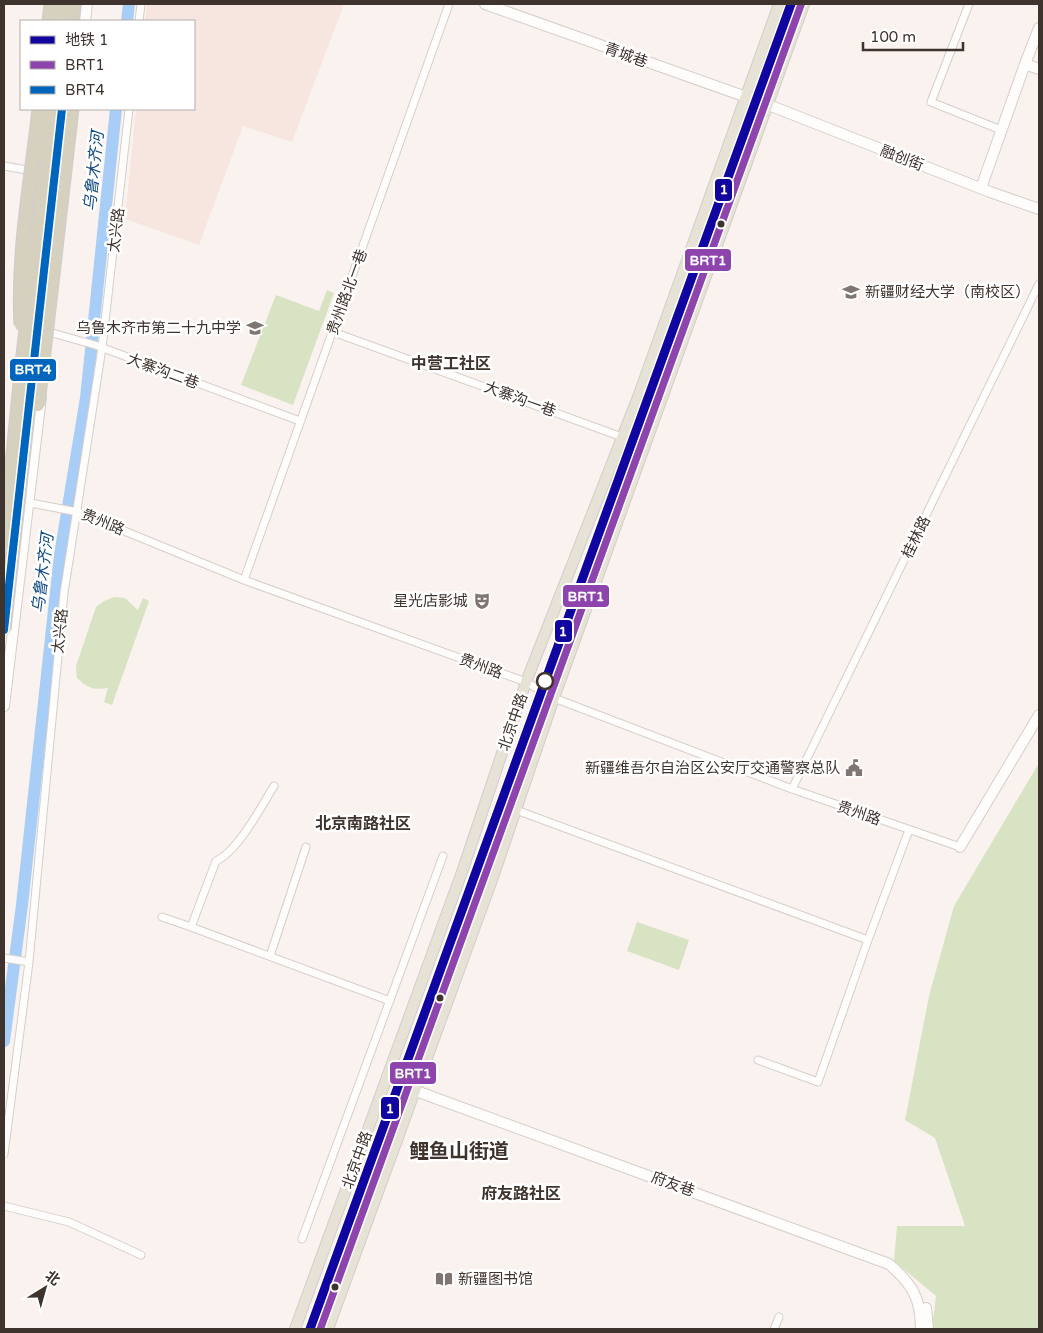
<svg xmlns="http://www.w3.org/2000/svg" width="1043" height="1333" font-family="'Varela Round','Noto Sans SC',sans-serif">
<rect width="100%" height="100%" fill="#f9f2ee"/>
<!-- commercial -->
<path fill="#f7e6e0" d="M147,4H344L292,142L243,126L199,245L125,219L136,109H194V21H145Z"/>
<!-- green -->
<path fill="#d8e3c3" d="M327,290L334,293L293,405L241,385L276,295L319,311Z
M114,597L125,598L138,610L143,598L149,601L112,705L104,702L108,688C93,690 89,689 77,678L76,666L96,607L104,601Z
M1039,763V1329H932L936,1296L894,1261L897,1226H965L935,1138L905,1120L929,996L954,906Z
M637,922L689,940L679,970L627,951Z"/>
<!-- forest -->
<path fill="#cbdab0" d="M392,1085L403,1089L317,1329H304Z"/>
<g fill="none" stroke-linecap="round" stroke-linejoin="round">
<!-- river -->
<path stroke="#a8cdf6" stroke-width="12" d="M127,21L129,4
M4,1041L22,905L60,555L86,398L116,109"/>
<!-- street casing -->
<g stroke="#d6cec9" stroke-width="9">
<path id="street" d="M969,4L931,102L1001,130
M139,21L141,4
M4,166L33,171
M45,331L95,345L300,421
M333,332L622,437
M25,502L78,512L244,580L526,682L554,698L792,789L960,847
M244,580L449,4
M792,789L1039,284
M516,810L868,940
M162,917L191,927L390,1001
M191,927L216,861C238,851 261,807 274,786
M270,956L306,847
M4,958L29,962
M758,1060L818,1082L868,940L909,830
M4,1154L29,962L64,593L102,348L129,109
M4,1206L69,1222L141,1255
M302,1239L443,856
M774,1329L779,1317"/>
</g>
<!-- secondary casing -->
<g stroke="#d6cec9" stroke-width="12">
<path id="secondary" d="M485,4L766,104L990,192L1039,209
M85,21L87,4
M1025,64L1039,69
M981,188L1025,64L1039,28
M28,260L33,203
M4,706L41,397
M960,847L1039,715
M387,1076L394,1082L408,1088L889,1264C912,1284 921,1298 921,1329
M926,1308L928,1329"/>
</g>
<!-- primary casing -->
<g stroke="#d2cdcb" stroke-width="12">
<path id="primary" d="M295,1329L462,872L526,682L638,397L779,4
M328,1329L492,880L554,698L804,4"/>
</g>
<!-- highway casing -->
<g stroke="#d2cdcb" stroke-width="15">
<path id="highway" d="M49,21L51,4
M62,21L64,4
M72,21L74,4"/>
</g>
<!-- street -->
<use href="#street" stroke="#fefdfc" stroke-width="7"/>
<!-- secondary -->
<use href="#secondary" stroke="#fefdfc" stroke-width="10"/>
<!-- primary -->
<use href="#primary" stroke="#e6e3d6" stroke-width="10"/>
<!-- highway -->
<use href="#highway" stroke="#d6d1be" stroke-width="12"/>
<!-- highway-bridge casing -->
<g stroke="#d2cdcb" stroke-width="15" stroke-linecap="butt">
<path id="highway-bridge" d="M21,325C17,253 31,181 39,109
M38,405L72,109
M4,544L22,363L52,109
M4,630L62,109"/>
</g>
<!-- highway-bridge -->
<use href="#highway-bridge" stroke="#d6d1be" stroke-width="12"/>
<!-- bus-1 casing -->
<g stroke="#fff" stroke-width="11">
<path id="bus-1" d="M320,1329L801,4"/>
</g>
<!-- bus-2 casing -->
<g stroke="#fff" stroke-width="11">
<path id="bus-2" d="M4,630L62,109"/>
</g>
<!-- bus-1 -->
<use href="#bus-1" stroke="#8e44ad" stroke-width="8"/>
<!-- bus-2 -->
<use href="#bus-2" stroke="#0065bd" stroke-width="8"/>
<!-- metro-1 casing -->
<g stroke="#fff" stroke-width="12">
<path id="metro-1" d="M310,1329L791,4"/>
</g>
<!-- metro-1 -->
<use href="#metro-1" stroke="#10069f" stroke-width="9"/>
</g>
<!-- icons -->
<defs>
<g id="university-bare" transform="scale(1.35)"><path d="M0-5L7-2L0 1L-7-2ZM-4 1L0 2.5L4 1V4Q0 6-4 4Z" fill="#807671" stroke="#fff" stroke-width="2.5" paint-order="stroke"/></g>
<g id="school-bare" transform="scale(1.35)"><path d="M0-5L7-2L0 1L-7-2ZM-4 1L0 2.5L4 1V4Q0 6-4 4Z" fill="#807671" stroke="#fff" stroke-width="2.5" paint-order="stroke"/></g>
<g id="theatre-bare" transform="scale(1.35)"><path d="M-5-5.5Q0-4 5-5.5V0Q5 5 0 6Q-5 5-5 0ZM-3.3-2.5H-1v1.5H-3.3ZM1-2.5H3.3v1.5H1ZM-2.8 1Q0 5.5 2.8 1Z" fill="#807671" stroke="#fff" stroke-width="2.5" paint-order="stroke"/></g>
<g id="civic-bare" transform="scale(1.35)"><path d="M-.6-6.5H3V-4.5H.6V-3L4-1V1h2V6H-6V1h2V-1L-.6-3ZM-1.2 2.5V6h2.4V2.5Z" fill="#807671" stroke="#fff" stroke-width="2.5" paint-order="stroke"/></g>
<g id="library-bare" transform="scale(1.35)"><path d="M-6-4Q-3-5.5-.7-3.5V5Q-3 3-6 4ZM6-4Q3-5.5 .7-3.5V5Q3 3 6 4Z" fill="#807671" stroke="#fff" stroke-width="2.5" paint-order="stroke"/></g>
</defs>
<g fill-rule="evenodd">
<use href="#university-bare" x="851" y="292"/>
<use href="#school-bare" x="255" y="328"/>
<use href="#theatre-bare" x="482" y="601"/>
<use href="#civic-bare" x="854" y="768"/>
<use href="#library-bare" x="444" y="1279"/>
</g>
<!-- markers -->
<g fill="#3f332d" stroke="#fff" stroke-width="2">
<circle cx="721" cy="224" r="4.5"/>
<circle cx="440" cy="998" r="4.5"/>
<circle cx="335" cy="1287" r="4.5"/>
</g>
<circle fill="#fff" stroke="#3f332d" stroke-width="2.5" cx="545" cy="681" r="8"/>
<g text-anchor="middle" stroke-width="5" stroke-linejoin="round" paint-order="stroke">
<!-- street labels -->
<g font-size="15" fill="#3f332d" stroke="#fff">
<text transform="translate(626 55) rotate(20)" y="5">青城巷</text>
<text transform="translate(902 158) rotate(21)" y="5">融创街</text>
<text transform="translate(116 230) rotate(-83)" y="5">太兴路</text>
<text transform="translate(347 292) rotate(-70)" y="5">贵州路北一巷</text>
<text transform="translate(163 371) rotate(20)" y="5">大寨沟二巷</text>
<text transform="translate(520 399) rotate(20)" y="5">大寨沟一巷</text>
<text transform="translate(103 522) rotate(22)" y="5">贵州路</text>
<text transform="translate(916 537) rotate(-64)" y="5">桂林路</text>
<text transform="translate(60 631) rotate(-84)" y="5">太兴路</text>
<text transform="translate(481 666) rotate(20)" y="5">贵州路</text>
<text transform="translate(513 722) rotate(-71)" y="5">北京中路</text>
<text transform="translate(859 813) rotate(19)" y="5">贵州路</text>
<text transform="translate(357 1160) rotate(-70)" y="5">北京中路</text>
<text transform="translate(673 1184) rotate(20)" y="5">府友巷</text>
</g>
<!-- poi labels -->
<g font-size="15" fill="#3f332d" stroke="#fff" text-anchor="end">
<text x="865" y="297" text-anchor="start">新疆财经大学（南校区）</text>
<text x="241" y="333">乌鲁木齐市第二十九中学</text>
<text x="468" y="606">星光店影城</text>
<text x="840" y="773">新疆维吾尔自治区公安厅交通警察总队</text>
<text x="458" y="1284" text-anchor="start">新疆图书馆</text>
</g>
<!-- water labels -->
<g font-size="16" font-style="italic" fill="#154d84" stroke="#fff">
<text transform="translate(93 171) rotate(-84)" y="6">乌鲁木齐河</text>
<text transform="translate(42 573) rotate(-83)" y="6">乌鲁木齐河</text>
</g>
<!-- neighbourhood labels -->
<g font-size="16" font-weight="bold" fill="#3f332d" stroke="#fff">
<text x="451" y="369">中营工社区</text>
<text x="363" y="829">北京南路社区</text>
<text x="521" y="1199">府友路社区</text>
</g>
<!-- district labels -->
<g font-size="20" font-weight="bold" fill="#3f332d" stroke="#fff">
<text x="459" y="1158">鲤鱼山街道</text>
</g>
</g>
<g stroke="#fff" stroke-width="2">
<rect x="714" y="178" width="19" height="24" rx="5" fill="#10069f"/>
<rect x="684" y="248" width="48" height="24" rx="5" fill="#8e44ad"/>
<rect x="9" y="358" width="48" height="24" rx="5" fill="#0065bd"/>
<rect x="562" y="584" width="48" height="24" rx="5" fill="#8e44ad"/>
<rect x="554" y="619" width="19" height="24" rx="5" fill="#10069f"/>
<rect x="389" y="1061" width="48" height="24" rx="5" fill="#8e44ad"/>
<rect x="380" y="1096" width="20" height="24" rx="5" fill="#10069f"/>
</g>
<g font-size="14" text-anchor="middle" font-weight="bold" fill="#fff">
<text x="724" y="194">1</text>
<text x="708" y="265">BRT1</text>
<text x="33" y="374">BRT4</text>
<text x="586" y="601">BRT1</text>
<text x="563" y="636">1</text>
<text x="413" y="1078">BRT1</text>
<text x="390" y="1113">1</text>
</g>
<!-- border -->
<rect width="1043" height="1333" fill="none" stroke="#3f332d" stroke-width="10"/>
<!-- legend -->
<rect x="20" y="20" width="175" height="90" fill="#ffffff" stroke="#b2adab"/>
<rect x="30" y="36" width="25" height="8" fill="#10069f" stroke="#b2adab"/>
<text x="65" y="45" font-size="15" fill="#3f332d">地铁 1</text>
<rect x="30" y="61" width="25" height="8" fill="#8e44ad" stroke="#b2adab"/>
<text x="65" y="70" font-size="15" fill="#3f332d">BRT1</text>
<rect x="30" y="86" width="25" height="8" fill="#0065bd" stroke="#b2adab"/>
<text x="65" y="95" font-size="15" fill="#3f332d">BRT4</text>
<!-- north arrow -->
<g transform="translate(45 1288) rotate(37)" stroke="#ffffff" stroke-width="4" paint-order="stroke">
<path d="M0-4L9 19L0 12L-9 19Z" fill="#3f332d"/>
<text y="-8" font-size="14" font-weight="bold" text-anchor="middle" fill="#3f332d">北</text>
</g>
<!-- scale -->
<path d="M863 42v8h100v-8" fill="none" stroke="#3f332d" stroke-width="2.5"/>
<text x="870" y="42" font-size="15" fill="#3f332d" stroke="#ffffff" stroke-width="4" paint-order="stroke">100 m</text>
</svg>
